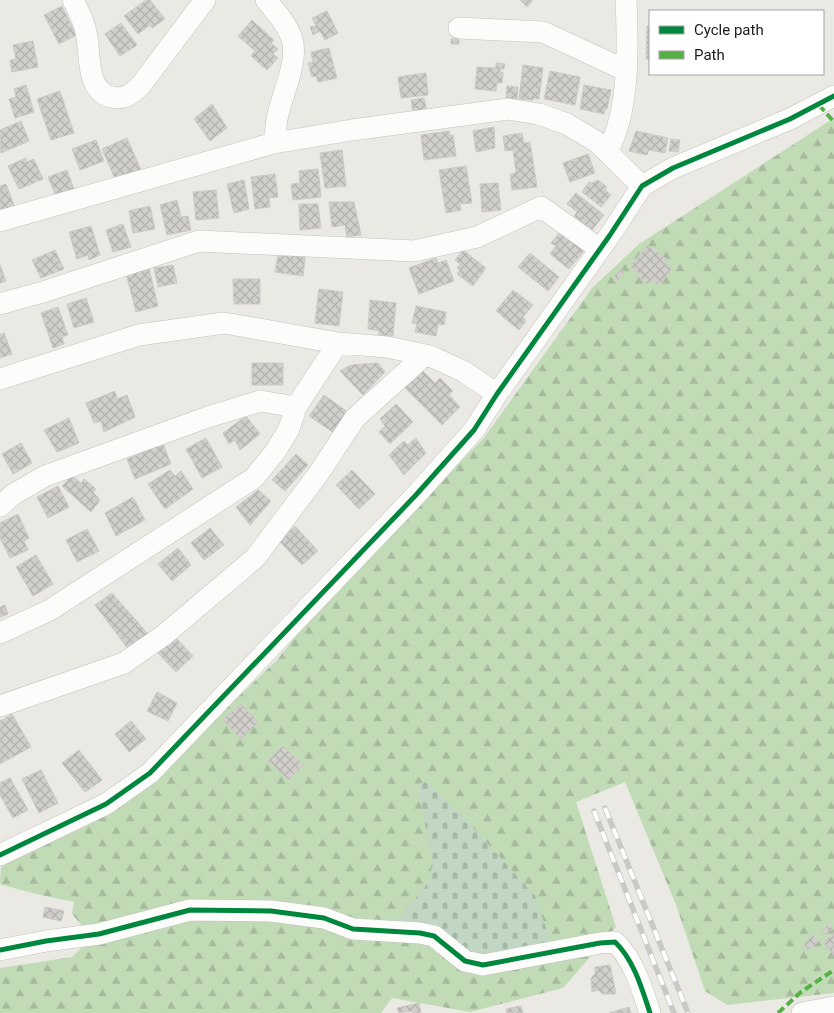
<svg xmlns="http://www.w3.org/2000/svg" width="834" height="1013" font-family="Roboto,sans-serif">
<defs>
<pattern id="forest-firs" width="22" height="20" patternUnits="userSpaceOnUse" patternTransform="scale(1.25)"><rect width="22" height="20" fill="#c2dbb7"/><path d="M5 1l3.5 6h-7zM16 11l3.5 6h-7z" fill="#a6bb9d"/></pattern>
<pattern id="cemetery-stones" width="16" height="16" patternUnits="userSpaceOnUse" patternTransform="scale(1.25)"><rect width="16" height="16" fill="#c1d6c3"/><path d="M2 7V4a2 2 0 0 1 4 0v3zM10 15v-3a2 2 0 0 1 4 0v3z" fill="#a5b7a7"/></pattern>
<pattern id="building-cross-hatch" width="8" height="8" patternUnits="userSpaceOnUse" patternTransform="scale(1.25)"><rect width="8" height="8" fill="#d1cfcb"/><path d="M0 0l8 8M0 8l8-8" fill="none" stroke="#b3b1ae"/></pattern>
</defs>
<rect width="100%" height="100%" fill="#eae9e4"/>
<!-- forest -->
<path fill="url(#forest-firs)" d="M834,118V993L727,1005L705,991L676,905L625,782L576,802L616,927L563,988L470,1012L392,998L381,1013H0V968L72,957L82,947L83,927L72,914L74,902L41,895L2,885L0,883L1,867L23,851L139,791L277,660L330,593L483,439L592,288L639,244Z"/>
<!-- cemetery -->
<path fill="url(#cemetery-stones)" d="M425,781L467,821L527,887L535,896L550,940L496,955L468,954L396,921L426,886L433,864L417,785Z"/>
<!-- building -->
<path fill="url(#building-cross-hatch)" stroke="#cdcac5" d="M146,0H150L165,19L152,28L150,25L138,34L124,16Z
M520,0H533L527,7Z
M62,6L76,35L59,44L44,15Z
M327,11L338,33L325,40L320,31L313,35L310,27L316,26L312,18Z
M252,20L274,40L271,43L278,49L273,54L278,58L267,70L251,56L255,51L238,36Z
M121,23L137,45L120,56L105,34Z
M647,26L650,27V59H646Z
M451,39H459V44H451Z
M33,41L38,67L12,72L10,60L16,59L13,45Z
M329,48L337,78L318,82L316,76L312,77L308,63L313,62L311,52Z
M496,63L505,64L504,69H500V72H503L502,83H497L496,91L475,89L477,67L496,68Z
M523,65L543,68L539,99L533,98V100L519,99Z
M550,71L580,77L575,105L544,99Z
M426,73L428,95L401,98L398,77Z
M26,85L34,112L15,118L9,99L16,97L14,89Z
M584,85L611,90L607,109H605L604,114L580,109Z
M507,86L518,87L517,100L506,99Z
M60,91L74,133L51,140L37,99Z
M424,98L427,111L413,113L411,100Z
M212,104L227,128L210,141L194,119Z
M21,121L29,141L1,153L0,130Z
M494,127L495,148L476,152L473,131Z
M449,131L450,136L453,135L456,156L424,160L421,135Z
M636,131L668,138L665,153L649,150L647,155L629,151Z
M522,133L524,143L530,142L537,187L512,190L510,174L516,173L513,150L505,151L503,136Z
M127,138L141,170L116,181L102,149Z
M671,139L680,140L678,152L669,151Z
M96,140L104,161L80,170L72,149Z
M342,150L346,186L325,188L320,153Z
M588,154L595,173L570,182L563,163Z
M26,158L27,162L34,159L43,179L19,189L8,166Z
M466,166L472,203L460,204L461,210L446,213L439,170Z
M318,169L321,197L293,200L291,184L300,183L299,171Z
M67,170L75,192L57,199L48,177Z
M275,174L278,197L269,198L270,207L255,209L251,177Z
M244,180L249,209L234,213L227,184Z
M598,180L607,187L605,190L611,195L601,207L582,192L589,182L592,183Z
M498,183L501,210L482,212L480,184Z
M6,184L15,208L0,213V186Z
M216,190L219,218L196,220L193,192Z
M576,193L604,215L592,230L574,216L577,212L567,204Z
M177,200L181,217L188,216L191,230L167,235L160,205Z
M329,202H354L361,235L347,237L345,225L332,227Z
M299,204H318L321,228L300,230Z
M150,206L155,229L133,233L129,211Z
M123,224L131,247L113,252L106,230Z
M91,226L100,255L89,260L88,255L77,259L69,232Z
M563,228L587,247L569,269L550,254L556,246L551,243Z
M647,245L668,260L665,264L671,269L661,283L659,281L657,285L651,280L648,284L636,275L638,273L630,267Z
M279,249L306,253L303,276L275,272Z
M55,250L64,269L41,278L32,260Z
M463,250L486,268L473,286L457,274L460,270L457,268L460,264L455,260Z
M530,253L559,277L548,291L518,267Z
M436,258L438,263L446,260L454,281L419,294L409,268Z
M0,265L6,281L0,283Z
M173,265L177,283L158,287L154,268Z
M149,268L158,306L136,312L126,273Z
M621,269L624,272L617,280L614,276Z
M233,279H260V304H234Z
M319,289L343,292L339,326L315,323Z
M513,290L533,305L523,317L526,321L519,330L496,311Z
M86,298L94,322L74,328L67,304Z
M370,300L396,303L393,336L379,335L380,331L368,329Z
M416,306L446,312L444,325L438,324L436,336L415,332L417,324L412,323Z
M58,307L68,335L62,337L64,344L53,348L41,313Z
M4,333L12,354L0,358V335Z
M252,363H283V385H252Z
M378,363L385,372L363,395L340,371L351,365Z
M421,369L435,383L440,378L453,391L449,395L460,407L442,425L403,386Z
M115,391L117,399L127,395L135,417L104,432L101,421L94,423L86,403Z
M324,395L348,412L334,433L309,416Z
M396,404L413,422L390,444L379,432L385,426L380,419Z
M246,416L260,434L240,450L235,440L229,444L223,433Z
M69,418L79,443L57,452L44,430Z
M206,438L222,467L202,478L186,449Z
M416,438L426,453L404,475L389,455L404,441L408,445Z
M21,443L32,463L13,474L2,454Z
M163,444L171,464L135,479L127,459Z
M296,454L308,465L285,491L272,480Z
M170,470L175,476L181,471L193,489L165,509L148,484Z
M352,470L375,494L359,509L336,485Z
M72,476L81,483L84,479L96,489L93,492L100,500L91,512L62,486Z
M58,486L69,507L48,518L37,497Z
M258,490L271,501L250,525L236,507Z
M133,497L145,520L116,536L105,513Z
M18,514L29,538L24,541L28,550L10,558L0,538V523Z
M295,526L318,551L302,565L279,541Z
M210,528L224,545L204,560L191,543Z
M87,529L99,551L77,562L66,540Z
M178,548L191,565L172,581L158,564Z
M36,555L53,584L33,596L16,567Z
M112,593L149,635L129,650L95,605Z
M5,605L8,614L0,617V607Z
M175,637L193,656L176,672L158,653Z
M157,692L177,703L168,721L147,711Z
M241,704L258,722L241,739L223,720Z
M12,714L31,747L0,764V721Z
M131,721L146,739L129,752L115,734Z
M283,746L303,765L289,780L268,761Z
M79,750L102,780L85,792L62,763Z
M41,770L58,803L39,813L22,779Z
M10,778L28,810L13,818L0,795V783Z
M45,907L64,911L61,921L43,917Z
M830,924L833,928L825,935L822,931Z
M834,933V955L823,942Z
M813,935L819,941L809,950L804,944Z
M610,965L616,994H602L599,990L592,992L591,978L595,974V967Z
M419,1003L421,1013H413V1011L399,1013L397,1008Z
M521,1006L523,1013H507L506,1009Z
M629,1007L631,1013H609Z"/>
<g fill="none" stroke-linecap="round" stroke-linejoin="round">
<!-- minor casing -->
<g stroke="#c2c2c0" stroke-width="22">
<path id="minor" d="M73,0C78,10 84,21 86,32C91,53 85,90 111,97C125,100 132,94 141,85L205,0
M266,0C276,12 287,24 292,39C299,62 281,96 277,119C276,127 275,135 274,143
M459,28L543,32L625,70
M607,151C630,114 628,43 626,0
M0,221L274,143L352,130L508,109L539,114L567,124L597,142L642,186
M0,304L43,292L199,241L414,251L477,237L541,207L600,249
M0,379L139,335L224,323L338,343L387,347L430,356L463,371L497,394
M0,506L14,494L45,476L208,417L260,401L296,407
M0,633L50,610L254,478L275,452L289,429L296,407L338,343
M0,706L124,663L164,635L255,558L319,473L355,418L425,355
M0,855L106,804L150,773L415,496L474,430L497,394L610,235L642,186L673,168L790,119L834,96
M0,950L46,941L99,934L190,910L271,911L324,918L353,929L420,933L434,936L465,961L483,965L600,943L615,942C634,960 642,989 650,1013
M802,1013L834,1007"/>
</g>
<!-- minor -->
<use href="#minor" stroke="#fcfcfb" stroke-width="21"/>
<!-- rail casing -->
<g stroke="#c9c9c8" stroke-width="5.5">
<path id="rail" d="M605,808L688,1013
M594,811L674,1013"/>
</g>
<!-- rail -->
<use href="#rail" stroke="#fff" stroke-width="4" stroke-dasharray="11" stroke-linecap="butt"/>
<!-- quiet -->
<path stroke="#55b145" stroke-width="4" stroke-dasharray="8 4" stroke-linecap="butt" d="M819,105L834,122
M778,1013L801,992L834,970"/>
<!-- cycleway casing -->
<g stroke="#fff" stroke-width="8">
<path id="cycleway" d="M0,855L106,804L150,773L415,496L474,430L497,394L610,235L642,186L673,168L790,119L834,96
M0,950L46,941L99,934L190,910L271,911L324,918L353,929L420,933L434,936L465,961L483,965L600,943L615,942C634,960 642,989 650,1013"/>
</g>
<!-- cycleway -->
<use href="#cycleway" stroke="#00873e" stroke-width="5"/>
</g>
<!-- legend -->
<rect x="649" y="10" width="175" height="65" fill="#ffffff" stroke="#a4a4a4"/>
<rect x="659" y="26" width="25" height="8" fill="#00873e" stroke="#a4a4a4"/>
<text x="694" y="35" font-size="15" fill="#1b1b1b">Cycle path</text>
<rect x="659" y="51" width="25" height="8" fill="#55b145" stroke="#a4a4a4"/>
<text x="694" y="60" font-size="15" fill="#1b1b1b">Path</text>
</svg>
